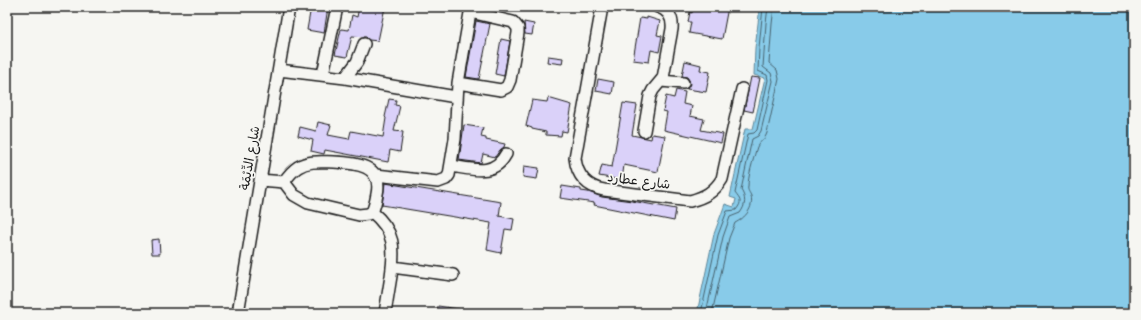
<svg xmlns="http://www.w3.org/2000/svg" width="1141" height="320" font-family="Mali,'Playpen Sans Arabic',sans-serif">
<rect width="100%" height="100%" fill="#f6f6f2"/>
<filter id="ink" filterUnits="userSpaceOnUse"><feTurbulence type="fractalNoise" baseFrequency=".025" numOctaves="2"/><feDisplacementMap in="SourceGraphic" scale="8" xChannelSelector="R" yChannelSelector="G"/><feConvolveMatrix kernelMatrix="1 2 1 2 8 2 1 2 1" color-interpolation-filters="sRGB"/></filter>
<g filter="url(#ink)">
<!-- water -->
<path fill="#88cbe9" stroke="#5d8597" d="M760,7H1134V313H697L714,234L725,204L734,207L736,199L730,197L745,129H753L765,78L754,75L755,48Z"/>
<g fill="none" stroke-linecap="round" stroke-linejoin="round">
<!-- shore -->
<path stroke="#47626e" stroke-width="1" d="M701,313L718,235L727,211L736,210C743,201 740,200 735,193L748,134L754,133L757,130L768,80L767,75L758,71L759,48L763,7
M706,313L723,237L730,217L740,213C746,205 746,198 741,190L752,139L758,136L761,131L773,81L771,73L763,67L766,23L768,7
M712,313L729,238L735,223C745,218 754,208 751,196C750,193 747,190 748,187C748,176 753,161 756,150C758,141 764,142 767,133L779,79L777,70L769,63L772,24L774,7"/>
</g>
<!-- building -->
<path fill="#dad1f9" stroke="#1c1c1c" d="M311,7H328L324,33L307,30Z
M359,7H385L378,41L369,40L366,37L352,36L347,57L335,55L341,29L349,30L352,15L357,17Z
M693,7H728L722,39L689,33L691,22H688L690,12L692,13Z
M647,17L660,21L657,35L662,36L659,52L651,50L649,62L633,60L640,18L647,19Z
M476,21L490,24L479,79L466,77Z
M524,22L534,24L532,35L525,34Z
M501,39L510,41L504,76L495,74Z
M548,56L563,58L562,64L547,62Z
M685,61L701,65L700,70L710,72L706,92L687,89L690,84L689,80L687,77L682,76Z
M751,77L760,78L753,112L744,110Z
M598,79L614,82L612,94L596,91Z
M676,90L685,92L683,104L692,106L690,116L704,119L701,130L723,134L721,143L664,130L667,112L663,111L666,96L674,98Z
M548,98L572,105L567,132L562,131L561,136L546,135V132L532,129V128L526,126L532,100L547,102Z
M389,99L396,100L395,105L400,106L394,131L403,132L400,152L390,150L388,162L325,150L324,154L311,151L313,140L298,136L300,127L316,131L318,122L331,125L328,135L349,139L351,131L383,137L386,118L385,117Z
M623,103L637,105L632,135L651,139L652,134L665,136L658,172L624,165L622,180L599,176L602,165L612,167Z
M464,125L483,128L481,137L486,138V140L505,144L504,147L500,150L495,157L483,154L481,163L459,160Z
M524,166L539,168L537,179L523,177Z
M385,183L501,202L499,216L514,219L512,230L505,229L501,253L487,250L491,223L382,205Z
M562,186L581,189V191L588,192L602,197L632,201L676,209L674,221L594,205L595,203L560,198Z
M159,239L160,254H152L151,240Z
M438,306L459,309V313H437Z"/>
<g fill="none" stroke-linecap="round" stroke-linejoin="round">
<!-- minor casing -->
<g stroke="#1c1c1c" stroke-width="14">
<path id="minor" d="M602,7L575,158C577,176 587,187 604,190L690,201C705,197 714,192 722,179L742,89
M279,70L345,78L456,97
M323,74L337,7
M345,78L357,62L364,44
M661,81L683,83
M458,83L501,90L507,87L510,80L518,33V28L513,22L470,12
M644,131L650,96L653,90L663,78L672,29C673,18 669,10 658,7
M451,166C472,169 494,177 506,154
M376,175L438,182L446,179L449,175L455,139L458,83L471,7
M260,180L284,182L294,195L308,203L359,215L368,214L372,212C375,206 376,200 377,194C383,165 356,163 334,162C322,162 309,160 298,167C292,171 288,176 284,182
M372,212C395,231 395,248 391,276C389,288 387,301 385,313
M392,267L453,275
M238,313L289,7"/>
</g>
<!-- minor -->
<use href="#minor" stroke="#f6f6f2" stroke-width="11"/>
</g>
</g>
<g text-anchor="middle" stroke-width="3.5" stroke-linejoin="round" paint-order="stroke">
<!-- street labels -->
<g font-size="13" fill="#1c1c1c" stroke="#f6f6f2">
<text transform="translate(249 158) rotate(-80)" y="5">شارع الدِّيْمَة</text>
<text transform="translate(639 180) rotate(7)" y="5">شارع عطارد</text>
</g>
</g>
<!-- margin -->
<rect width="1141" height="320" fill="none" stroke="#f6f6f2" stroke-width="24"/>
<rect x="12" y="12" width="1117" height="296" fill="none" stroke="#1c1c1c" stroke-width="1.5" filter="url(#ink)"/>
</svg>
